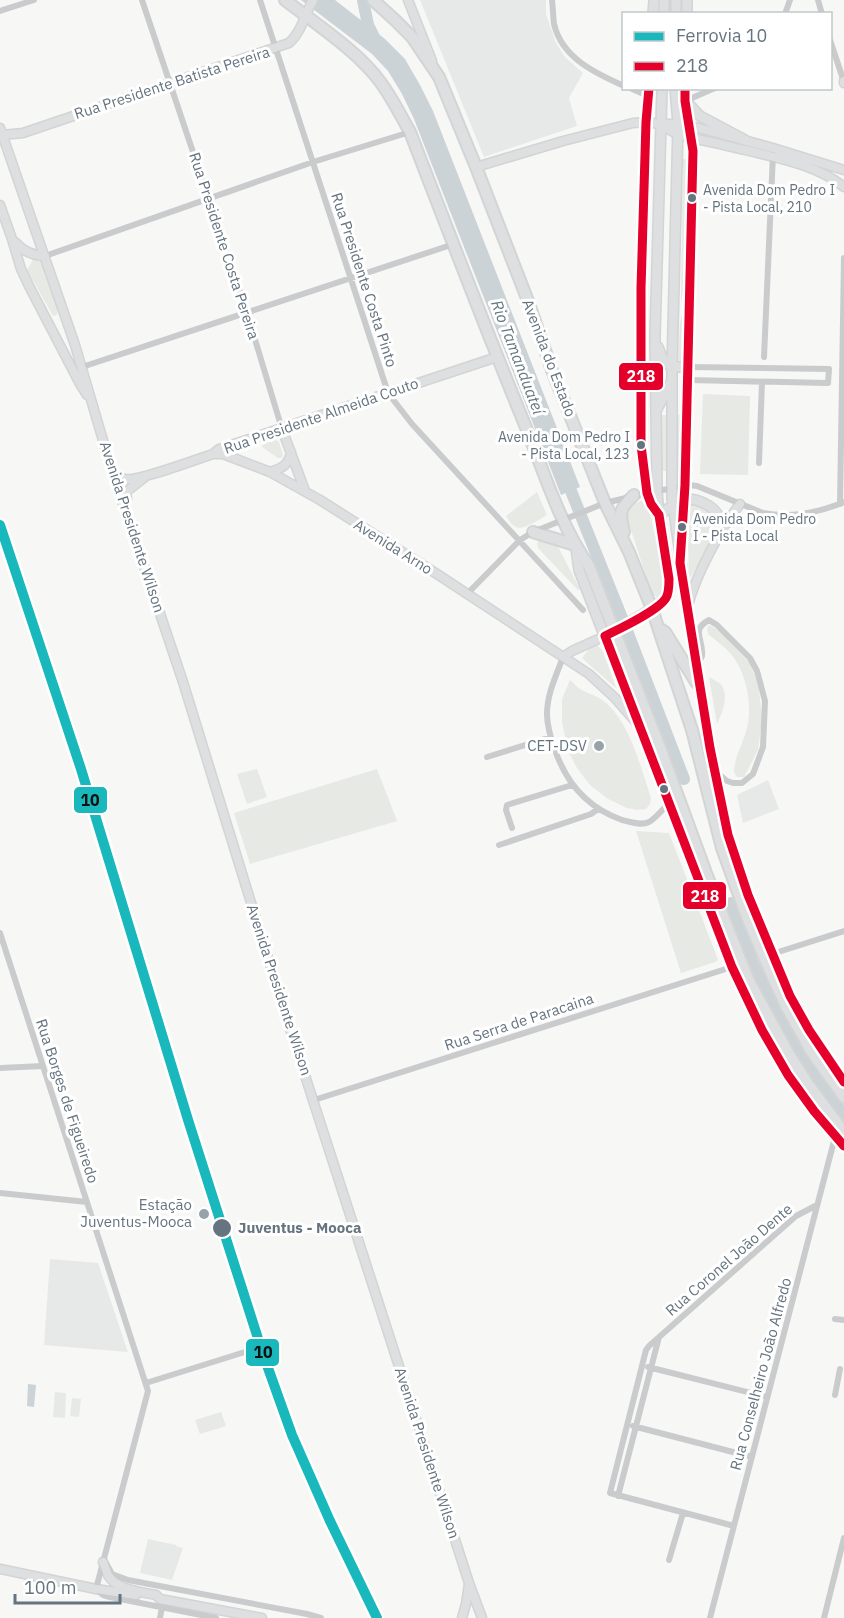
<svg xmlns="http://www.w3.org/2000/svg" width="844" height="1618" font-family="'IBM Plex Sans',sans-serif">
<rect width="100%" height="100%" fill="#f7f7f6"/>
<!-- built -->
<path fill="#e7e9e8" d="M420,0H546V14L556,43L565,57L583,73L569,98L577,126L484,157Z
M768,780L779,809L743,823L737,795Z
M50,1259L98,1263L128,1352L44,1345Z
M148,1539L176,1545V1546L183,1548L172,1580L140,1573Z"/>
<!-- green -->
<path fill="#e6e9e4" d="M683,159H687L684,285L681,304Z
M34,258L42,260L58,306L57,315L53,316L27,270Z
M685,304L682,362H678L680,323Z
M703,394L750,396L748,475L700,474Z
M662,415H666V471H662Z
M678,415H681L680,471H677Z
M276,440L279,442L283,455L282,458H278L262,447L264,443Z
M537,492L547,515C540,519 522,531 516,527C511,525 509,520 506,516Z
M641,501L647,502L649,506L664,585L663,593L657,597L652,594L626,515V512L630,505Z
M691,503L713,513L717,522V528L691,577L689,575L687,507Z
M540,539L556,543L580,589L578,590L538,548L537,543Z
M710,625L721,632L749,662L755,676L759,690L762,719L758,750L744,777H737L734,772C735,755 743,744 747,728C753,704 746,671 730,653C724,646 716,641 709,635L707,630L708,626Z
M597,645L603,651L616,688L584,660L582,658L590,648Z
M709,677L721,684C729,697 723,711 717,724Z
M570,680C574,683 578,689 584,691C591,695 598,696 605,702C630,723 641,768 651,798L650,804L646,809L637,810L627,808L608,799L590,785L577,768L568,751L562,722V699Z
M257,769L267,797L247,804L237,774Z
M377,769L397,821L250,864L234,813Z
M636,831L669,833L717,957L718,960L715,962L681,973Z
M55,1392L66,1393L65,1418L53,1417Z
M72,1398L81,1399L79,1417L70,1416Z
M221,1412L226,1426L200,1434L195,1420Z"/>
<!-- water -->
<path fill="#ccd3d6" d="M301,0H335L385,39L405,59L420,85L433,111L580,487L561,495L414,119L402,94L388,71L372,54Z
M28,1384L36,1385L34,1407L27,1406Z"/>
<g fill="none" stroke-linecap="round" stroke-linejoin="round">
<!-- river -->
<path stroke="#ccd3d6" stroke-width="12" d="M363,0L368,25L375,39
M565,476L624,623L684,779
M731,903C738,923 745,944 753,964C778,1018 808,1068 844,1115"/>
<!-- secondary casing -->
<g stroke="#d3d4d4" stroke-width="11">
<path id="secondary" d="M408,0L432,61
M844,81V83
M661,125L677,134L691,138C709,141 727,146 745,150C778,158 817,165 844,187
M0,128L75,345L112,471L183,682L289,1026L469,1583L482,1618
M2,135L23,133L289,43C301,33 305,14 313,0
M476,167L563,141L633,123L646,122L660,124H678L699,128L773,148L844,170
M0,205L12,239L21,269L29,286L79,382L87,395
M15,242C23,251 32,256 45,256
M282,429L305,491
M213,454H223L270,472L320,500L437,574L589,674L615,698L637,723
M113,471C116,475 120,478 125,479C137,482 197,459 213,454L219,449L497,357
M270,472C282,468 289,465 291,452
M124,505L127,499L126,492L145,477
M688,606C696,574 720,530 740,504
M563,657L572,651L605,636
M103,1562C105,1566 106,1571 108,1575C116,1590 141,1592 156,1595L160,1599L262,1618
M0,1569L96,1589L136,1595
M462,1618L466,1604L469,1584"/>
</g>
<!-- primary casing -->
<g stroke="#d3d4d4" stroke-width="12">
<path id="primary" d="M653,14L654,0
M664,14V0
M676,14V0
M687,14V0
M649,88L646,122L641,288V445L647,493L651,504L659,515
M675,88L678,124L672,367V498L689,618L710,748L728,835L748,895L790,996L809,1030L844,1082
M685,100L700,116L745,140
M658,347C665,367 667,367 688,367
M657,409L671,382
M659,515L657,491L655,336L662,88
M659,515C666,510 676,502 684,500C695,497 712,505 718,515C721,519 721,524 722,529
M682,541L683,500L685,485L693,151L685,101V88
M576,548L579,570L732,967C752,1009 771,1051 798,1089C812,1109 828,1128 844,1146"/>
</g>
<!-- highway casing -->
<g stroke="#d3d4d4" stroke-width="14">
<path id="highway" d="M285,0C316,24 359,52 381,83C392,98 401,116 410,132C448,230 485,328 525,425C544,472 560,525 589,566L661,750L706,873L749,981L790,1056L808,1084L844,1132
M373,0L395,20L412,37L439,77L476,167L528,301L553,373L605,503L629,552L652,609L692,730L722,848L747,917L773,978L786,1006L811,1051L844,1097
M533,532L575,545
M624,532C619,512 619,509 634,495
M662,630L665,632L696,682L700,686
M605,636C618,630 659,608 666,598C669,592 669,586 669,579L659,515"/>
</g>
<!-- street -->
<path stroke="#cacbcc" stroke-width="6" d="M142,0L247,313L282,429
M260,0L388,393L412,424L583,610
M552,0C553,8 553,16 554,24C562,58 595,73 624,86
M818,0L822,14
M0,11L34,0
M785,14L790,0
M830,40L844,82
M630,88L648,96
M685,101L715,88
M45,256L313,162L410,132
M764,357L773,154
M82,367L454,244
M688,380L828,383L829,369L688,367
M759,463L762,382
M840,504L844,258
M467,594L520,540L533,532L605,503L647,493L689,485L697,486L763,513C791,518 818,513 844,502
M563,657C556,676 547,694 547,714C547,727 551,739 555,750C567,785 588,808 622,820C630,822 641,826 649,822C656,818 663,809 669,803
M698,665C699,662 701,659 702,656C704,640 690,630 709,620L717,625L750,658L757,671L765,701L763,747L753,774L742,783H733L727,781L715,771
M487,757L551,737
M512,828L506,810L507,805L572,785
M499,845L591,814L598,809
M0,933L148,1391L96,1589L103,1595L110,1597L216,1618
M772,954L844,931
M0,1068L43,1066
M314,1100L732,967
M0,1193L87,1202
M835,1319L844,1320
M648,1367L767,1397
M146,1383L248,1351
M835,1395L840,1369
M633,1426L752,1457
M618,1496L659,1337
M734,1526L610,1493L646,1350L649,1346L796,1216L817,1205
M669,1560L683,1513
M107,1565L112,1574L128,1580L307,1614L321,1618
M160,1618L162,1607
M710,1618L835,1137
M824,1618L844,1538"/>
<!-- secondary -->
<use href="#secondary" stroke="#dedfe0" stroke-width="8"/>
<!-- primary -->
<use href="#primary" stroke="#dedfe0" stroke-width="9"/>
<!-- highway -->
<use href="#highway" stroke="#dedfe0" stroke-width="10"/>
<!-- bus-1 casing -->
<g stroke="#fff" stroke-width="14">
<path id="bus-1" d="M649,88L646,122L641,288V445L647,493L651,504L659,515L669,579C669,585 669,593 666,598C658,611 619,629 605,636L732,967L762,1030L788,1075L814,1111L844,1146
M685,88V101L693,151L685,485L680,563L710,748L728,835L748,895L790,996L809,1030L844,1082"/>
</g>
<!-- bus-1 -->
<use href="#bus-1" stroke="#e4002b" stroke-width="9"/>
<!-- rail-1 casing -->
<g stroke="#fff" stroke-width="15">
<path id="rail-1" d="M0,525L81,769L189,1123L263,1354L292,1435L330,1521L377,1618"/>
</g>
<!-- rail-1 -->
<use href="#rail-1" stroke="#19b8bc" stroke-width="10"/>
</g>
<!-- markers -->
<g fill="#65747f" stroke="#fff" stroke-width="2">
<circle cx="692" cy="198" r="5"/>
<circle cx="641" cy="445" r="5"/>
<circle cx="682" cy="527" r="5"/>
<circle cx="664" cy="789" r="5"/>
<circle cx="222" cy="1228" r="10"/>
</g>
<g fill="#98a2a9" stroke="#fff" stroke-width="2">
<circle cx="599" cy="746" r="6"/>
<circle cx="204" cy="1214" r="6"/>
</g>
<g text-anchor="middle" stroke-width="6" stroke-linejoin="round" paint-order="stroke">
<!-- bus labels -->
<g font-size="14" fill="#65747f" stroke="#fff" text-anchor="start">
<text x="703" y="195">Avenida Dom Pedro I<tspan x="703" dy="17">- Pista Local, 210</tspan></text>
<text x="630" y="442" text-anchor="end">Avenida Dom Pedro I<tspan x="630" dy="17">- Pista Local, 123</tspan></text>
<text x="693" y="524">Avenida Dom Pedro<tspan x="693" dy="17">I - Pista Local</tspan></text>
</g>
<!-- street labels -->
<g font-size="15" fill="#65747f" stroke="#fff">
<text transform="translate(172 83) rotate(-18)" y="5">Rua Presidente Batista Pereira</text>
<text transform="translate(224 246) rotate(72)" y="5">Rua Presidente Costa Pereira</text>
<text transform="translate(364 280) rotate(72)" y="5">Rua Presidente Costa Pinto</text>
<text transform="translate(549 358) rotate(69)" y="5">Avenida do Estado</text>
<text transform="translate(321 416) rotate(-19)" y="5">Rua Presidente Almeida Couto</text>
<text transform="translate(132 527) rotate(72)" y="5">Avenida Presidente Wilson</text>
<text transform="translate(393 547) rotate(32)" y="5">Avenida Arno</text>
<text transform="translate(279 990) rotate(72)" y="5">Avenida Presidente Wilson</text>
<text transform="translate(519 1022) rotate(-18)" y="5">Rua Serra de Paracaina</text>
<text transform="translate(67 1101) rotate(72)" y="5">Rua Borges de Figueiredo</text>
<text transform="translate(729 1260) rotate(-41)" y="5">Rua Coronel João Dente</text>
<text transform="translate(761 1374) rotate(-75)" y="5">Rua Conselheiro João Alfredo</text>
<text transform="translate(427 1453) rotate(72)" y="5">Avenida Presidente Wilson</text>
</g>
<!-- poi labels -->
<g font-size="15" fill="#65747f" stroke="#fff" text-anchor="end">
<text x="587" y="751">CET-DSV</text>
<text x="192" y="1210">Estação<tspan x="192" dy="17">Juventus-Mooca</tspan></text>
</g>
<!-- stop labels -->
<g font-size="15" font-weight="bold" fill="#65747f" stroke="#fff" text-anchor="start">
<text x="238" y="1233">Juventus - Mooca</text>
</g>
<!-- water labels -->
<g font-size="16" font-style="italic" fill="#657980" stroke="#fff">
<text transform="translate(518 357) rotate(69)" y="6">Rio Tamanduateí</text>
</g>
</g>
<g stroke="#fff" stroke-width="2">
<rect x="618" y="362" width="46" height="29" rx="6" fill="#e4002b"/>
<rect x="73" y="786" width="35" height="28" rx="6" fill="#19b8bc"/>
<rect x="682" y="881" width="45" height="29" rx="6" fill="#e4002b"/>
<rect x="245" y="1338" width="35" height="29" rx="6" fill="#19b8bc"/>
</g>
<g font-size="16" text-anchor="middle" font-weight="bold" fill="#fff">
<text x="641" y="382">218</text>
<text x="705" y="902">218</text>
</g>
<g font-size="16" text-anchor="middle" font-weight="bold" fill="#111">
<text x="90" y="806">10</text>
<text x="263" y="1358">10</text>
</g>
<!-- legend -->
<rect x="622" y="12" width="210" height="78" fill="#ffffff" stroke="#c1c7cc" stroke-width="1.5"/>
<rect x="634" y="32" width="30" height="9" fill="#19b8bc" stroke="#c1c7cc" stroke-width="1.5"/>
<text x="676" y="42" font-size="18" fill="#65747f">Ferrovia 10</text>
<rect x="634" y="62" width="30" height="9" fill="#e4002b" stroke="#c1c7cc" stroke-width="1.5"/>
<text x="676" y="72" font-size="18" fill="#65747f">218</text>
<!-- scale -->
<path d="M15 1594v9h105v-9" fill="none" stroke="#65747f" stroke-width="3"/>
<text x="24" y="1594" font-size="18" fill="#65747f" stroke="#ffffff" stroke-width="4.5" paint-order="stroke">100 m</text>
</svg>
